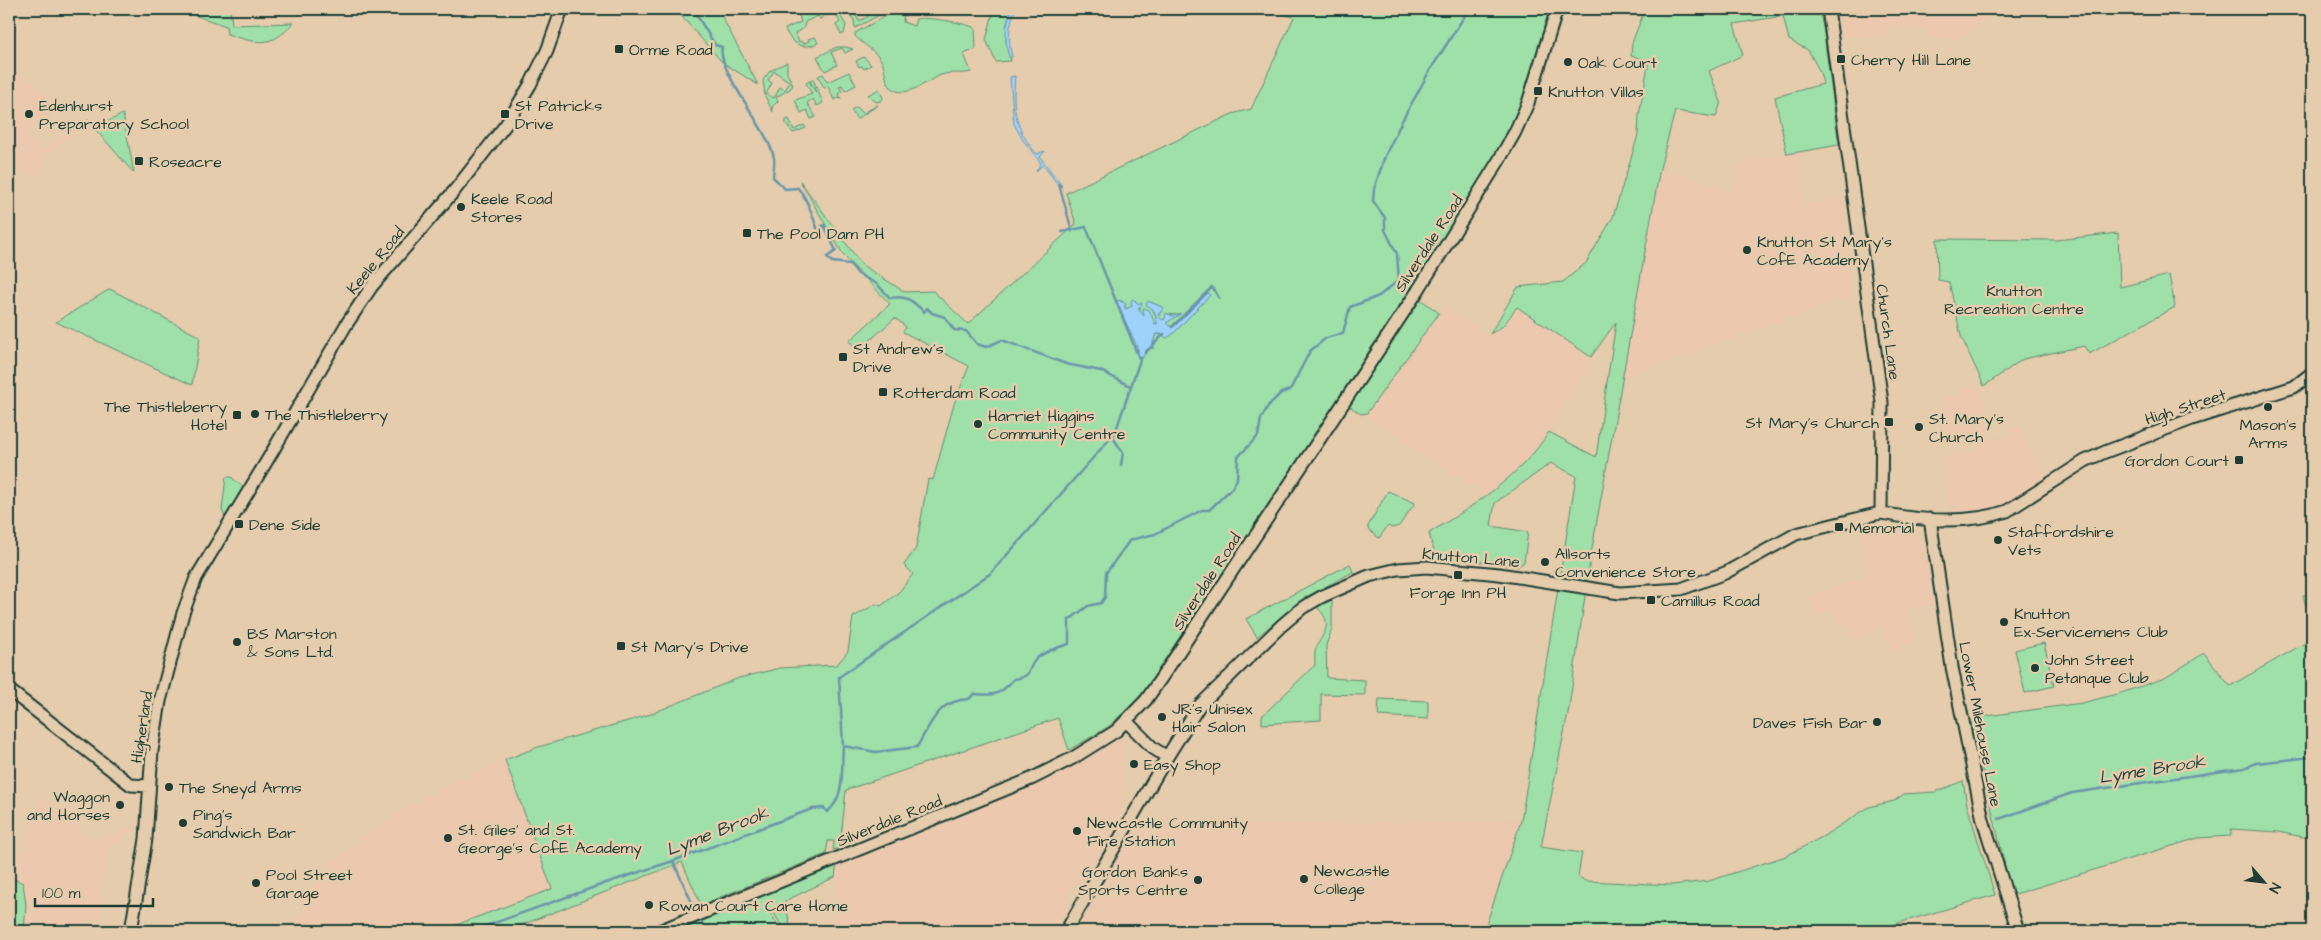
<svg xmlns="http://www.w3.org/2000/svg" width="2321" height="940" font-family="'Architects Daughter',sans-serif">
<rect width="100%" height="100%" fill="#e4ccac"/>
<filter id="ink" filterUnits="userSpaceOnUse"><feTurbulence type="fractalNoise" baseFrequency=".02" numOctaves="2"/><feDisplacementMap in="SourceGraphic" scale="10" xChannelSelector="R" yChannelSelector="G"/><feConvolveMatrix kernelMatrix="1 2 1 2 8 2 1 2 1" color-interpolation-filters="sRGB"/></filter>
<g filter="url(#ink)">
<!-- built -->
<path fill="#ebc8ae" d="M1840,9H1991L1975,30L1958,40L1938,39L1917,29L1887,26L1889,36L1842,37Z
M9,63L59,105L26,133L41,150L77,122L81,128L48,154L38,177L9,168Z
M1798,152L1804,204L1843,199L1853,295L1622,378L1660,168L1732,190L1740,163Z
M1445,307L1485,333L1490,334L1503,326L1517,307L1591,357L1582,379L1545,438L1516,471L1487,496L1368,418L1370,414L1367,413L1369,408Z
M1971,384L1981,391L1983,390L1987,439L2004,438L2018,426L2045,475L2033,488L1999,507L1975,514L1952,513L1942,456L1975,451L1973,444L1959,442L1949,438L1943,430V401Z
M1879,524L1915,534L1921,541L1934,604L1905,610L1917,639L1892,651L1882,627L1854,640L1834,612L1817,616L1807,595L1866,578L1859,526Z
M1120,734L1124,811L1083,878L1073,885L1067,896V909L1054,931H831L837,863L889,846L947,822L1044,780Z
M505,760L552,889L440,931H303L294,923L311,895L321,868L405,808L456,781Z
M41,796L79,827V833L99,840L102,833L112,836L130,826L129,833L111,846L98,894L105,896L97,920L90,919L83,931H9V854L14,857L23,850Z
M1521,821L1484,931H1075L1137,826Z"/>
<!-- green -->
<path fill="#9fdfa8" stroke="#5f8e6e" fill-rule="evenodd" d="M194,9H230L232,25L293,23C272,49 255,43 227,34L226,26L194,15Z
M675,9H718L758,85L722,62Z
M797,9H831L822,13L824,17L820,19L818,16L805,22L804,28L795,33L799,42L801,41L803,44L809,41L808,39L815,37L818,43C803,50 792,45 785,29L801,22Z
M833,9H836L846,25L844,34H841L836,25L840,22Z
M853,9L857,12L855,14L859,21L869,16L867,13L875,9H881L883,13L855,28L854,20L848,12Z
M898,9L904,14L903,22L914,26L916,19C923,16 967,23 975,28L976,49L964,54L971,72C961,75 951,71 941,75C926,81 898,106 887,81C885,75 885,68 882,62C877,51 863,45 855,36V33Z
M994,9H1012L1007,23L1006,41L1011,61L996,62L986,40Z
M1264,9H1550L1519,111L1493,158L1438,247L1141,696L1108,727L1069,750L1058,718L846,790L840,848L833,850L834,841H828L826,854L701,905L682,862L506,931H440L552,889L505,760L535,748L648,715L739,678L780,668L837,665L848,651L853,617L876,604L881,606L899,592L913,574L904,565L916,548L928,479L933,480L954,404L969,366L903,332L906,327L895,318L858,351L849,341L890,304L844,256L800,181L862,265L905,292L933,291L968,324L1076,224L1066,193L1232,114L1251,109L1294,17ZM1208,293L1210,295L1172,335L1156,334L1153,342L1154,348L1147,349L1146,352L1137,355L1138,349L1121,300L1127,309L1132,306L1135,300L1140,306V312L1144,316L1145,312L1154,324H1157C1157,315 1151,310 1151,302L1164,308L1158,316L1162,320L1165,319L1167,314L1178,315L1166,323L1169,326H1175Z
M1645,9H1819L1823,27L1839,145L1787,154L1775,97L1823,84L1820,72L1808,50L1789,40L1783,16L1734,24L1743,55L1709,71L1721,102L1716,117L1675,111L1660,168L1591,554L1569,708L1541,847L1582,853L1578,876L1585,881L1672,885L1709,881L1786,856L1822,837L1869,807L1894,801L1904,794L1935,792L1963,781L1967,805L1995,895L1871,931H1484L1521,821L1576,476L1551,463L1495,503L1491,526L1528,532L1524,562L1517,567L1435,555L1429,533C1473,506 1520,477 1549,432L1596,457L1616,322L1591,357L1517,307L1503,326L1490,334L1518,287L1563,282L1586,263L1613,217L1638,135L1639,115L1649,60L1631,56L1632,43Z
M837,47H846L853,49L845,53L842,48L831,52L837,65L825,71L817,57Z
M864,57L871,65L864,69L862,66L859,67L856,61Z
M787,62V73L793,85L790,89L776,97L778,101L772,107L773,112L765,96L763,80L770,71ZM774,71L790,82L785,90L780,87L774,98L766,94L772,83L768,80Z
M849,72L856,85L845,91L842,85L839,86L842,92L839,94L841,99L838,98L834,100L828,86L824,88L818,76L823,74L827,82Z
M813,79L823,103L817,106L813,99L807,103L816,117L811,119L807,110L801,113L795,100L812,94L806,83L809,81L816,92L810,81Z
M879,89L883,98L881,101L876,102L868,95Z
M878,105L857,119L851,110L857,107L863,113Z
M123,114L134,173L87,120C101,128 110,120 123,114Z
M789,119L794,130L804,125L806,128L793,133L786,124V120Z
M2118,233L2120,287L2169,275L2175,307L2089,354L2084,346L2023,359L1984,386L1961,336L1949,282L1938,280L1937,239L2056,240Z
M110,289L200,337L192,385L56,322Z
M1419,298L1439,313L1367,413L1361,414L1349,406Z
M226,477H231L243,487L225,517L222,510Z
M1388,491L1415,503L1399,526L1392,528L1388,526L1379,538L1368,529V526Z
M1350,564L1353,572L1302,599L1257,637L1246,619Z
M2312,591V625L2303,596Z
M1332,600V629L1326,645L1327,678L1365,680V695L1321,694V720L1262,724V716L1315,665C1315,659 1314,653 1316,648C1323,632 1335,625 1317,607Z
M2312,639V839L2279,832L2231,829V836L2198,838L2012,895L1971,723L1980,717L2082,703L2121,693L2165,678L2204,653L2230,686Z
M2044,643L2054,686L2025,693L2015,650Z
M1379,699L1428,701V719L1378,716Z
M837,863L835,877L785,901L790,926L783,929L773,911H769L782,931H679Z
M9,877L23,883L26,905L24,931H9Z"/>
<!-- water -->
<path fill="#9ed1fb" stroke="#6b96ab" d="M1012,9H1016C1008,24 1008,41 1012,57H1009C1004,41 1005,24 1012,9Z
M1015,76C1012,108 1015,130 1037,154L1045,151L1040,157L1062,186L1060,187L1043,165L1036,171L1041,163L1023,140L1014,124L1010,77Z
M1208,293L1210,295L1172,335L1166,338L1162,334H1156L1153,342L1154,348L1147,349L1142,359H1139L1138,349L1117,303L1118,300L1126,304L1124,307L1126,309L1132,306L1131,301L1133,299L1139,304L1141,302L1142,304L1138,309L1144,316L1143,308L1149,310L1155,324H1157C1156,315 1155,308 1146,305L1148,301L1164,308L1158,315L1162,320L1165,319L1166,313L1173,316L1181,314L1166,323L1169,326H1175Z"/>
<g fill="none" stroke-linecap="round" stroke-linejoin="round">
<!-- stream -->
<path stroke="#6b96ab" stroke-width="2.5" d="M693,9L715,45L722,47C716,70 769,130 774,158C775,164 773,171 773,177L785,189L798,188C808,199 812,216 818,230L824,225L836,251L827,257L832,262L850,264L858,274L877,284L890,298C906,295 912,300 924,312L927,308L932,313L945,317L954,330L966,331L977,344L986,347L1002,340L1066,364L1101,371L1130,386
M1059,184L1072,231
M1062,232L1086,227L1139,358
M1172,327L1212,287L1219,298
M1145,353L1164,334
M1112,436L1123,453L1121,465
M843,746L839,677L991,573L1115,433L1141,357
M1999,819L2072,793L2244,768L2256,763L2312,757
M673,861L694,907
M700,919L706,931
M472,931L606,883L673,861L812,809L824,808L827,812C846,798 841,768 843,746L876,752L917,747C931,723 938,700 969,699L974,694C995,696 1000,695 1014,679C1034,676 1026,670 1036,659C1044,651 1059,647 1069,644V620L1088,606L1101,603L1105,597L1106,573L1130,540L1155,534L1202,510H1209L1232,488L1237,479L1238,457L1258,436L1261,419L1268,406L1281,393L1290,390L1310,351L1326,338L1343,333L1350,307L1379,296L1399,280L1397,254L1385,230V218L1373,201L1374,189L1385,156L1403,119L1429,72L1469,9"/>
<!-- major casing -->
<g stroke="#1f3d34" stroke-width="15">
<path id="major" d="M1828,9L1882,402L1881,513
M1930,519L1952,667L1983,820L2018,931
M9,690L131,785L148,786
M1127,722L1153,748L1167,757
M131,931L146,839L152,751L160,701L183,613L196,578L268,459L346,325L372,286L455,190L507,123L530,85L547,51L562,9
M659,931L1031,779L1073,758L1116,731L1146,700L1166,671L1417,292L1498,162L1515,132L1528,103L1557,9
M1066,931L1167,757L1199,706L1281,626L1302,608L1323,596L1369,576L1398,569L1427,567L1499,574L1620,593L1681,589L1725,573L1796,534L1876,514L1881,513C1922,521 1967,525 2007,511L2085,461L2105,452L2192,419L2294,387L2312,373"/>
</g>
<!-- major -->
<use href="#major" stroke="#e4ccac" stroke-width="11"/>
</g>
</g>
<!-- markers -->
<g fill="#1f3d34" stroke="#e4ccac" stroke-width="2">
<rect x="614" y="44" width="10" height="10" rx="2.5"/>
<rect x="1836" y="54" width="10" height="10" rx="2.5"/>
<circle cx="1568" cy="62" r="5"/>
<rect x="1533" y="86" width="10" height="10" rx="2.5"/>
<circle cx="29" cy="114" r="5"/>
<rect x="500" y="109" width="10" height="10" rx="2.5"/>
<rect x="134" y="156" width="10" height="10" rx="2.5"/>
<circle cx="461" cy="207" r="5"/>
<rect x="742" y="228" width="10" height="10" rx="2.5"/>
<circle cx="1747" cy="250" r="5"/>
<rect x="838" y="352" width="10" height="10" rx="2.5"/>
<rect x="878" y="387" width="10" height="10" rx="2.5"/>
<circle cx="2268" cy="407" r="5"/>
<circle cx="255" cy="414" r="5"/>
<rect x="232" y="410" width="10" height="10" rx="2.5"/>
<rect x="1884" y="417" width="10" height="10" rx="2.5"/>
<circle cx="978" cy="424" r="5"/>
<circle cx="1919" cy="427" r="5"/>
<rect x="2234" y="455" width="10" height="10" rx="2.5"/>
<rect x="234" y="519" width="10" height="10" rx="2.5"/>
<rect x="1834" y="522" width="10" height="10" rx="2.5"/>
<circle cx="1998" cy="540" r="5"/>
<circle cx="1545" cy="562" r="5"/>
<rect x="1453" y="570" width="10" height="10" rx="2.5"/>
<rect x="1646" y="595" width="10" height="10" rx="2.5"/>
<circle cx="2004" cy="622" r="5"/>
<circle cx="237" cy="642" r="5"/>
<rect x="616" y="641" width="10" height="10" rx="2.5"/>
<circle cx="2035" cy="668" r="5"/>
<circle cx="1162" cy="717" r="5"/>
<circle cx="1877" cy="722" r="5"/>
<circle cx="1134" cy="764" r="5"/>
<circle cx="169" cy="787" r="5"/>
<circle cx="120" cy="805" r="5"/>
<circle cx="183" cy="823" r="5"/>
<circle cx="1077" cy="831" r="5"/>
<circle cx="448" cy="838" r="5"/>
<circle cx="1304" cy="879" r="5"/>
<circle cx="1198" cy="880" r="5"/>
<circle cx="256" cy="883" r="5"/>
<circle cx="649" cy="905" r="5"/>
</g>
<g text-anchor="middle" stroke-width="5" stroke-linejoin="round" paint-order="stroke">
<!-- poi labels -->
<g font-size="16" fill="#1f3d34" stroke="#e4ccac" text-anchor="start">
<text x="629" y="55">Orme Road</text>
<text x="1851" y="65">Cherry Hill Lane</text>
<text x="1578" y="68">Oak Court</text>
<text x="1548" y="97">Knutton Villas</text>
<text x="39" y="111">Edenhurst<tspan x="39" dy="18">Preparatory School</tspan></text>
<text x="515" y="111">St Patricks<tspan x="515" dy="18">Drive</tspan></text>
<text x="149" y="167">Roseacre</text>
<text x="471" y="204">Keele Road<tspan x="471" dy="18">Stores</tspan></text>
<text x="757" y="239">The Pool Dam PH</text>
<text x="1757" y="247">Knutton St Mary's<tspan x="1757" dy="18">CofE Academy</tspan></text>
<text x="853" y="354">St Andrew's<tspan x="853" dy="18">Drive</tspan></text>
<text x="893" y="398">Rotterdam Road</text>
<text x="227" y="412" text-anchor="end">The Thistleberry<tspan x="227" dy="18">Hotel</tspan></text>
<text x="265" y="420">The Thistleberry</text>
<text x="988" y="421">Harriet Higgins<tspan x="988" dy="18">Community Centre</tspan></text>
<text x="1929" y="424">St. Mary's<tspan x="1929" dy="18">Church</tspan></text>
<text x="1879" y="428" text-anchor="end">St Mary's Church</text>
<text x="2268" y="430" text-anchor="middle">Mason's<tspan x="2268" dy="18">Arms</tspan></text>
<text x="2229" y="466" text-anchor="end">Gordon Court</text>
<text x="249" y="530">Dene Side</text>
<text x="1849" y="533">Memorial</text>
<text x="2008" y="537">Staffordshire<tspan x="2008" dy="18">Vets</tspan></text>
<text x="1555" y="559">Allsorts<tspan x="1555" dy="18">Convenience Store</tspan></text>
<text x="1458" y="598" text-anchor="middle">Forge Inn PH</text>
<text x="1661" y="606">Camillus Road</text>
<text x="2014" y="619">Knutton<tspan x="2014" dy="18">Ex-Servicemens Club</tspan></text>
<text x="247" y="639">BS Marston<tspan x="247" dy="18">&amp; Sons Ltd.</tspan></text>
<text x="631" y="652">St Mary's Drive</text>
<text x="2045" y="665">John Street<tspan x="2045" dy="18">Petanque Club</tspan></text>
<text x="1172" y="714">JR's Unisex<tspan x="1172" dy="18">Hair Salon</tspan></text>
<text x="1867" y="728" text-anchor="end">Daves Fish Bar</text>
<text x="1144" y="770">Easy Shop</text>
<text x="179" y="793">The Sneyd Arms</text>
<text x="110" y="802" text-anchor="end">Waggon<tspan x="110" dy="18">and Horses</tspan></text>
<text x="193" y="820">Ping's<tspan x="193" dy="18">Sandwich Bar</tspan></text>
<text x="1087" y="828">Newcastle Community<tspan x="1087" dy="18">Fire Station</tspan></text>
<text x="458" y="835">St. Giles' and St.<tspan x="458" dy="18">George's CofE Academy</tspan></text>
<text x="1314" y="876">Newcastle<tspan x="1314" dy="18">College</tspan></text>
<text x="1188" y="877" text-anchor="end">Gordon Banks<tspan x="1188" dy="18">Sports Centre</tspan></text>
<text x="266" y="880">Pool Street<tspan x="266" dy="18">Garage</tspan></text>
<text x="659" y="911">Rowan Court Care Home</text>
</g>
<!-- street labels -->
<g font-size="16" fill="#1f3d34" stroke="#e4ccac">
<text transform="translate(1428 243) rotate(-57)" y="6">Silverdale Road</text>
<text transform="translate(375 260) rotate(-51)" y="6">Keele Road</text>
<text transform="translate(1889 332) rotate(82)" y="6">Church Lane</text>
<text transform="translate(2185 406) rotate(-18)" y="6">High Street</text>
<text transform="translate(1471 557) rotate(5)" y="6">Knutton Lane</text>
<text transform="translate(1206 581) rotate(-57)" y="6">Silverdale Road</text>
<text transform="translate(1981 724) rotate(79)" y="6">Lower Milehouse Lane</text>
<text transform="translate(141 727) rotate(-81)" y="6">Higherland</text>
<text transform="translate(889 820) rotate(-22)" y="6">Silverdale Road</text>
</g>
<!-- park labels -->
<g font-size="16" fill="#25453a" stroke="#e4ccac">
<text x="2014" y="296">Knutton<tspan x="2014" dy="18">Recreation Centre</tspan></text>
</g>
<!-- water labels -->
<g font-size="18" font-style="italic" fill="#25443e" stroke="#e4ccac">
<text transform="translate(2152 769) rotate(-9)" y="6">Lyme Brook</text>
<text transform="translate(717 831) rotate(-21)" y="6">Lyme Brook</text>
</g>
</g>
<!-- margin -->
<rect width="2321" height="940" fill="none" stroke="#e4ccac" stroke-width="30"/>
<rect x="15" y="15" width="2291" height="910" fill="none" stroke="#1f3d34" stroke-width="2" filter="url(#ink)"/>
<!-- north arrow -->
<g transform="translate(2264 882) rotate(118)" stroke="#e4ccac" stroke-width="4" paint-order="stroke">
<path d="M0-4L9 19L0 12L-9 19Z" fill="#1f3d34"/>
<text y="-8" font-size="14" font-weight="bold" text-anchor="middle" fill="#1f3d34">N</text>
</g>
<!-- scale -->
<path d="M35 898v8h118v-8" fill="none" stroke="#1f3d34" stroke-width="2.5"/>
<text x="42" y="898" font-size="15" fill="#1f3d34" stroke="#e4ccac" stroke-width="4" paint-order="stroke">100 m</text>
</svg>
